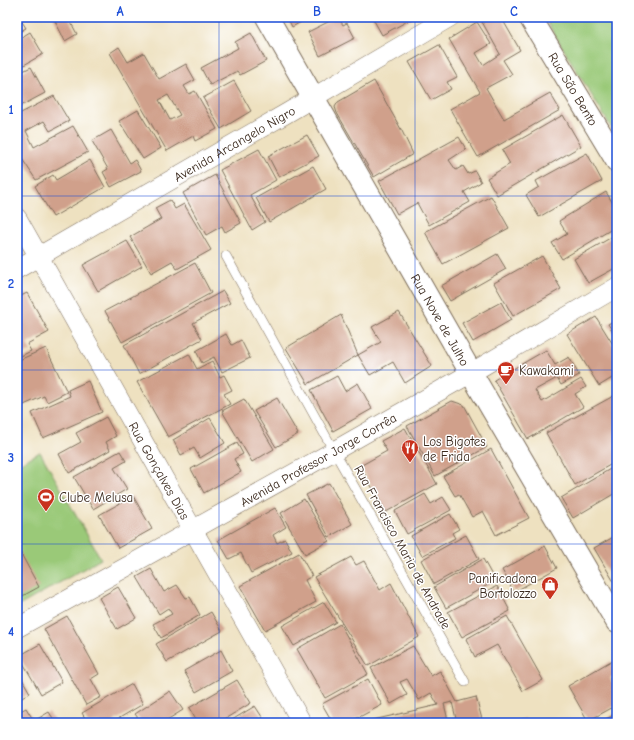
<svg xmlns="http://www.w3.org/2000/svg" width="634" height="740" font-family="'Comic Neue',sans-serif">
<rect width="100%" height="100%" fill="#fff"/>
<filter id="ink" filterUnits="userSpaceOnUse"><feTurbulence type="fractalNoise" baseFrequency=".025" numOctaves="2"/><feDisplacementMap in="SourceGraphic" scale="8" xChannelSelector="R" yChannelSelector="G"/><feConvolveMatrix kernelMatrix="1 2 1 2 8 2 1 2 1" color-interpolation-filters="sRGB"/></filter>
<filter id="wash" filterUnits="userSpaceOnUse"><feTurbulence type="fractalNoise" baseFrequency=".012" numOctaves="4" result="noise"/><feDisplacementMap in="SourceGraphic" scale="16" xChannelSelector="R" yChannelSelector="G"/><feGaussianBlur stdDeviation="0.9" result="paint"/><feColorMatrix in="noise" values="0 0 0 0 0 0 0 0 0 0 0 0 0 0 0 0 0 1.4 0 .05"/><feComposite in="paint" operator="in"/></filter>
<g filter="url(#wash)">
<rect width="100%" height="100%" fill="#eee1c0"/>
<!-- green -->
<path fill="#9ac978" stroke="#6a7a4b" d="M544,17H617V137Z
M40,452L101,559L17,607V465Z"/>
<g id="blocks">
<!-- building -->
<path fill="#d0a08b" fill-rule="evenodd" d="M17,17H19L26,28L17,33Z
M53,17H68L77,34L65,41Z
M287,17H310L292,27Z
M338,17L343,25L347,23L355,38L320,56L308,32Z
M372,17H415L382,35Z
M486,17H501L520,50L503,60L512,74L486,88L504,119L550,93L560,110L478,157L450,109L480,92L449,39L477,22L491,44L476,53L483,65L500,54L481,20Z
M30,32L43,54L17,69V40Z
M251,33L266,61L240,75L237,71L210,85L201,68L238,48L235,42Z
M439,45L457,77L447,82L451,89L431,100L409,62Z
M119,47L128,62L144,53L159,79L186,64L195,80L184,86L189,94L195,91L217,129L195,141L193,136L167,151L110,53ZM168,95L180,115L170,120L159,100Z
M31,67L45,93L17,108V74Z
M234,81L251,111L221,129L203,98Z
M374,81L402,131L413,154L374,177L337,113L335,107L338,102Z
M54,96L69,121L50,131L44,121L26,131L34,147L73,126L88,152L36,180L17,151V115Z
M138,110L161,148L143,159L119,121Z
M563,115L581,146L497,195L487,178L510,164L502,150Z
M111,130L130,163L135,160L141,171L111,187L103,172L108,169L92,141Z
M307,135L319,156L279,177L268,156Z
M459,137L466,149L449,160L456,170L463,166L468,174L475,171L481,182L464,192L470,202L429,225L417,203L397,214L379,181Z
M259,149L276,180L250,195L265,222L252,230L220,170Z
M587,153L602,181L539,217L526,195L539,187L536,181Z
M90,160L105,187L53,217L35,186L53,175L56,180Z
M313,166L326,189L269,222L256,198Z
M215,175L241,223L225,232L222,226L206,235L183,193Z
M606,192L617,210V226L562,259L552,243L567,234L559,221Z
M491,196L509,228L443,264L425,232Z
M170,200L175,209L184,204L211,250L177,269L172,261L151,273L130,237L161,219L155,208Z
M617,234V267L588,283L574,259Z
M127,241L142,266L98,291L83,265Z
M497,254L506,269L450,301L441,286Z
M542,256L561,289L513,316L494,283Z
M195,263L211,293L122,342L105,311Z
M223,291L230,303L193,323L202,339L139,374L124,345Z
M27,293L49,332L27,344L31,351L19,357L17,353V298Z
M501,302L511,320L473,342L462,323Z
M399,312L432,366L405,383L393,362L370,375L358,355L381,342L372,327Z
M341,315L358,355L308,384L286,348Z
M596,317L617,351V375L599,386L567,334Z
M617,319V338L608,324Z
M226,334L232,345L241,340L250,358L222,372L214,357L202,363L196,351Z
M46,348L67,392L47,402L44,396L17,408V361Z
M546,350L555,365L569,357L579,375L561,385L557,378L535,390L542,402L581,379L586,387L575,394L583,407L528,439L494,380Z
M189,354L197,369L212,361L220,377L224,375L232,390L224,394L230,404L168,437L137,382Z
M337,376L345,391L358,383L372,409L333,431L311,390Z
M88,381L102,412L43,438L32,413L70,396L68,390Z
M617,394V461L575,485L546,433Z
M277,398L298,434L276,447L254,411Z
M244,399L274,449L252,462L222,411Z
M452,401L464,405L487,447L435,476L407,426Z
M106,417L116,436L106,442L110,450L69,473L59,454L81,442L76,433Z
M210,418L225,443L200,458L194,448L181,455L173,440Z
M405,428L437,484L386,512L360,466L387,451L381,441Z
M237,443L243,454L234,459L241,472L204,493L191,469Z
M491,449L529,518L496,535L483,511L472,517L459,494L455,496L443,476Z
M120,451L126,461L114,468L127,489L93,509L74,477Z
M617,465V492L573,518L561,498Z
M329,483L352,524L329,537L306,495Z
M425,494L431,504L443,497L451,510L407,534L395,511Z
M133,496L152,529L118,548L99,515Z
M304,499L329,541L305,554L281,513Z
M275,508L286,527L273,535L277,543L285,539L292,552L251,573L241,553L229,559L218,540Z
M450,514L459,529L452,533L455,538L422,556L411,536Z
M466,535L479,559L434,584L421,560Z
M617,535V587L594,548Z
M545,546L557,568L514,592L502,570Z
M19,550L39,587L17,599V551Z
M299,553L312,576L305,580L316,602L265,630L240,586Z
M351,557L356,565L364,561L380,590L391,583L419,637L368,666L314,577Z
M483,559L495,581L446,608L434,587Z
M151,569L164,592L177,585L186,598L190,597L200,615L161,638L153,624L172,614L168,608L159,614L137,577Z
M497,586L510,611L462,637L448,612Z
M118,587L136,618L117,629L99,598Z
M324,602L336,622L294,646L282,626Z
M211,612L222,631L167,662L156,644Z
M67,616L99,674L91,679L101,697L86,705L44,629Z
M507,616L543,680L523,691L497,645L475,657L466,639Z
M340,624L368,674L325,698L297,649Z
M40,644L62,682L41,694L19,656Z
M413,646L431,676L440,671L457,702L476,697L483,723H457L452,702L444,704L448,720L434,723H360L438,705L431,693L419,700L407,679L400,682L407,695L391,704L371,668Z
M221,650L232,671L196,692L184,671Z
M611,661L617,672V674L610,678L617,692V705L588,721L568,686Z
M17,670L30,693L17,701Z
M368,679L382,705L348,723H333L322,704Z
M237,680L251,703L218,723H198L189,708Z
M132,684L143,704L111,723H88L82,713Z
M170,691L183,710L162,723H142L135,714Z
M255,706L266,723H227Z
M26,708L34,721L49,712L56,723H20L17,719V713Z
M617,713V723H599Z
M525,718L528,723H516Z
M546,719L548,723H539Z"/>
</g>
</g>
<g filter="url(#ink)">
<use href="#blocks" fill-opacity="0" stroke="#7a6a57" stroke-width="1"/>
<g fill="none" stroke-linecap="round" stroke-linejoin="round">
<!-- service casing -->
<g stroke="#7a6a57" stroke-width="10">
<path id="service" d="M226,256L334,451L465,682"/>
</g>
<!-- minor casing -->
<g stroke="#7a6a57" stroke-width="20">
<g id="minor">
<path id="s1" d="M17,218L302,723"/>
<path id="s2" d="M17,269L287,113L450,17"/>
<path id="s3" d="M17,628L334,451L471,373L617,287"/>
</g>
</g>
<!-- tertiary casing -->
<g stroke="#7a6a57" stroke-width="24">
<g id="tertiary">
<path id="s4" d="M267,17L471,373L617,622"/>
<path id="s5" d="M530,17L617,161"/>
</g>
</g>
<!-- service -->
<use href="#service" stroke="#fff" stroke-width="9"/>
<!-- minor -->
<use href="#minor" stroke="#fff" stroke-width="19"/>
<!-- tertiary -->
<use href="#tertiary" stroke="#fff" stroke-width="22"/>
</g>
</g>
<!-- grid -->
<path fill="none" stroke="#1d4ed8" stroke-width="1" stroke-opacity="0.55" d="M219,17V723M415,17V723M17,196H617M17,370H617M17,544H617"/>
<!-- icons -->
<defs>
<g id="cafe-pin" transform="scale(0.9)"><path d="M0 17L-7.5 6A9.5 9.5 0 1 1 7.5 6Z" fill="#c8321e" stroke="#fff"/><path d="M-5.5-4.5H6V0H3Q3 3.5 0 3.5H-2.5Q-5.5 3.5-5.5 0ZM3-3.2v2h1.7v-2ZM-6 4.5H4V6H-6Z" fill="#fff"/></g>
<g id="restaurant-pin" transform="scale(0.9)"><path d="M0 17L-7.5 6A9.5 9.5 0 1 1 7.5 6Z" fill="#c8321e" stroke="#fff"/><path d="M-5-6h1v4h1v-4h1v4h1v-4h1v5L-1.5 .5V6h-2V.5L-5-1ZM5-6V6H3V1.5H1.5Q1.5-4 5-6Z" fill="#fff"/></g>
<g id="stadium-pin" transform="scale(0.9)"><path d="M0 17L-7.5 6A9.5 9.5 0 1 1 7.5 6Z" fill="#c8321e" stroke="#fff"/><path d="M0-5a6.5 5 0 1 0 0 10a6.5 5 0 1 0 0-10ZM-3.5-1.8h7v3.6h-7Z" fill="#fff"/></g>
<g id="shop-pin" transform="scale(0.9)"><path d="M0 17L-7.5 6A9.5 9.5 0 1 1 7.5 6Z" fill="#c8321e" stroke="#fff"/><path d="M-5-2.5h2.3a2.7 3.5 0 0 1 5.4 0H5L5.5 6h-11ZM-1.5-2.5h3a1.5 2.3 0 0 0-3 0Z" fill="#fff"/></g>
</defs>
<g fill-rule="evenodd">
<use href="#cafe-pin" x="506" y="370"/>
<use href="#restaurant-pin" x="410" y="448"/>
<use href="#stadium-pin" x="46" y="497"/>
<use href="#shop-pin" x="550" y="585"/>
</g>
<g text-anchor="middle" stroke-width="3" stroke-linejoin="round" paint-order="stroke">
<!-- street labels -->
<g font-size="13" fill="#3b2a1e" stroke="#fff">
<text dy="5" stroke="none"><textPath href="#s5" startOffset="84">Rua São Bento</textPath></text>
<text dy="5" stroke="none"><textPath href="#s2" startOffset="251">Avenida Arcangelo Nigro</textPath></text>
<text dy="5" stroke="none"><textPath href="#s4" startOffset="349">Rua Nove de Julho</textPath></text>
<text dy="5" stroke="none"><textPath href="#s3" startOffset="345">Avenida Professor Jorge Corrêa</textPath></text>
<text dy="5" stroke="none"><textPath href="#s1" startOffset="290">Rua Gonçalves Dias</textPath></text>
<text transform="translate(403 547) rotate(61)" y="5">Rua Francisco Maria de Andrade</text>
</g>
<!-- poi labels -->
<g font-size="13" fill="#3b2a1e" stroke="#fff" text-anchor="start">
<text x="519" y="375">Kawakami</text>
<text x="423" y="446">Los Bigotes<tspan x="423" dy="15">de Frida</tspan></text>
<text x="59" y="502">Clube Melusa</text>
<text x="537" y="583" text-anchor="end">Panificadora<tspan x="537" dy="15">Bortolozzo</tspan></text>
</g>
</g>
<!-- margin -->
<rect width="634" height="740" fill="none" stroke="#fff" stroke-width="44"/>
<rect x="22" y="22" width="590" height="696" fill="none" stroke="#1d4ed8" stroke-width="1.5"/>
<g font-size="13" text-anchor="middle" font-weight="bold" fill="#1d4ed8">
<text x="120" y="16">A</text>
<text x="317" y="16">B</text>
<text x="514" y="16">C</text>
<text x="11" y="114">1</text>
<text x="11" y="288">2</text>
<text x="11" y="462">3</text>
<text x="11" y="636">4</text>
</g>
</svg>
